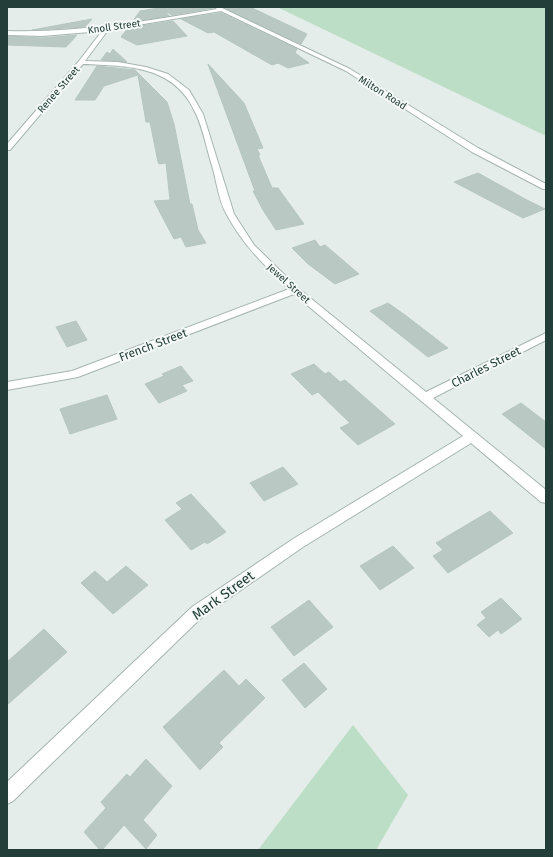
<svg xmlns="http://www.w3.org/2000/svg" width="553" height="857" font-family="'Fira Sans',sans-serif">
<rect width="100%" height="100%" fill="#e4ede9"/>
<!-- green -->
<path fill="#bddec6" d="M277,7H546V136Z
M353,725L408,795L376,850H258Z"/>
<!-- building -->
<path fill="#b9c8c2" stroke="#b6c7c0" d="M156,7H213V8L172,15L165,11L169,16L133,21L140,11L158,8Z
M223,7H250L307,34L301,44Z
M221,13L297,49L295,53L309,63L288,68L278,63L272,65L214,32L208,33L181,19Z
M92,19L85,27L32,30Z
M173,21L187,36L137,45L121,37L128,28Z
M77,35L66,47L7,45V36L42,38Z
M113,49L127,62L101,60L107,52L110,54Z
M208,64L244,103L263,148L257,149L260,155H258L272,188H278L304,224L276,230L263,210L253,191H255Z
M97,66L135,70L167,102L174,124L190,204H192L198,230L206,243L186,247L181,237L174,239L154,201L170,200L166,163L159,164L158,162L150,122H146L138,75L104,86L95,100H75Z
M478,173L525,199L545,209L523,218L454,182Z
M315,240L320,247L325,245L359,274L335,284L308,264L292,248Z
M388,303L405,315L448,348L428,357L370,311Z
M76,321L87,340L67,347L56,327Z
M314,364L325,374L329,372L340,382L345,380L395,424L358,445L340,428L350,423L318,392L312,395L291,374Z
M181,366L193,381L182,385L187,391L159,403L145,384L164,376L162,374Z
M107,395L117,419L70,434L60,409Z
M521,403L546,422V449L502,414Z
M283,467L298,484L264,501L250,483Z
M191,494L226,532L207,544L205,542L191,550L165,520L182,509L176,503Z
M490,511L513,533L448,573L433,556L443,550L436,543Z
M393,546L414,568L380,590L360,566Z
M126,566L148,585L113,614L81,583L95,571L107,582Z
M501,598L522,619L501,634L498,630L489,637L477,625L486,618L481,612Z
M309,600L333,627L294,656L271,627Z
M44,629L67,652L7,705V662Z
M304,663L327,689L305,708L282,680Z
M224,670L239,686L246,679L265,698L219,743L223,747L200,770L163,727Z
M146,759L172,786L143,820L157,835L146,849L124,825L102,850H100L84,832L106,808L101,802L127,774L130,777Z"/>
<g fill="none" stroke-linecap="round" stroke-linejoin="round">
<!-- minor casing -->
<g stroke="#a6b5b0" stroke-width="2">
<path id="minor" d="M214,7H220L350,69L478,148L546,184V189H543L472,152L346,71L221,11L108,30L85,61L118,62L146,67L168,74L189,90L203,114L234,214L254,245L298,288L426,392L546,333V340L433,398L546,490V503L541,502L471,443L303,547L202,617L13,801L7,804V782L192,607L293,539L463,436L294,294L78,377L7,390V382L72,371L289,289C265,266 243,245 227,215C219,202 217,184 213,169C207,151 204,131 196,114C175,65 128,66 83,64L10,150H7V144L79,61L102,31L42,36L7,35V31C78,33 147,21 217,9Z"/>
</g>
<!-- minor -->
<use href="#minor" fill="#fff" fill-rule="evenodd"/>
</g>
<g text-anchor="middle" stroke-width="4" stroke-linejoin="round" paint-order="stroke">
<!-- far-street labels -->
<g font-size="10" fill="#233e38" stroke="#f4f9f7">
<text transform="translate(114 26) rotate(-8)" y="4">Knoll Street</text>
<text transform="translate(58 89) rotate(-49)" y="4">Renee Street</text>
<text transform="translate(383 92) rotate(32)" y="4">Milton Road</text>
<text transform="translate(289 283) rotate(42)" y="4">Jewel Street</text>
</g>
<!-- street labels -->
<g font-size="12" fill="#233e38" stroke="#f4f9f7">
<text transform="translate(153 345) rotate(-21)" y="4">French Street</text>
<text transform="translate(486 367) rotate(-27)" y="4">Charles Street</text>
</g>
<!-- near-street labels -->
<g font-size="14" fill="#233e38" stroke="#f4f9f7">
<text transform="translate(223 595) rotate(-36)" y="5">Mark Street</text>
</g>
</g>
<!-- border -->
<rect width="553" height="857" fill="none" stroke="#233e38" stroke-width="16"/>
</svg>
